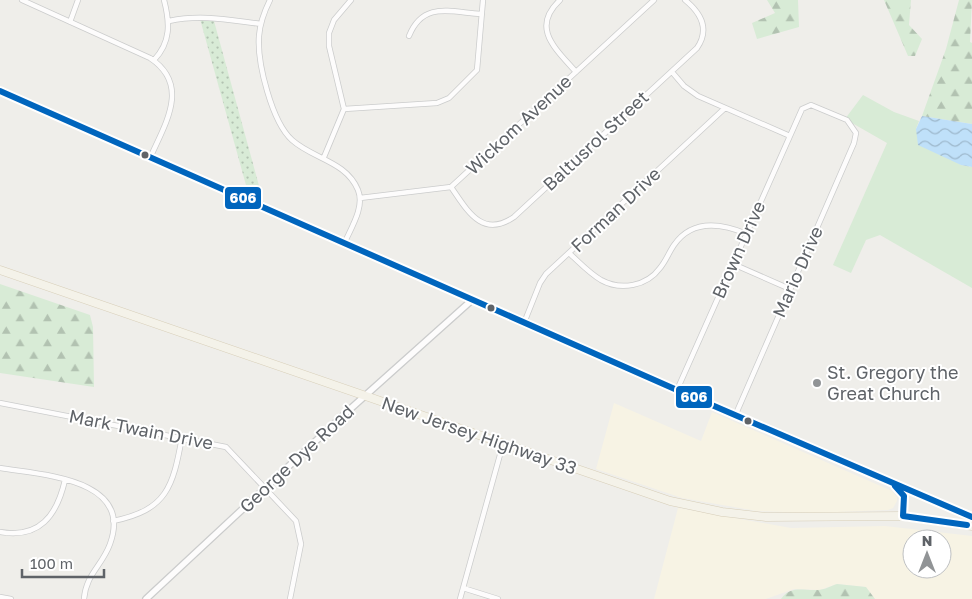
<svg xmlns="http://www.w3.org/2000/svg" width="972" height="599" font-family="'Golos Text',sans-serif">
<defs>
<pattern id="grass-dots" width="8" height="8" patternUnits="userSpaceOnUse" patternTransform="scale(1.25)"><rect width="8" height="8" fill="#d8ebd6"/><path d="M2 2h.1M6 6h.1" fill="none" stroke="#b2c2b1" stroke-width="1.8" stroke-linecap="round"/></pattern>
<pattern id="forest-firs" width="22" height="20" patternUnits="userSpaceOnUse" patternTransform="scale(1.25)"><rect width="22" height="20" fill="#d8ebd6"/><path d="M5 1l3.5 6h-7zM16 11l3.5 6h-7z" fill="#b2c2b1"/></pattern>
<pattern id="water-waves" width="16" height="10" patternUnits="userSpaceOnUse" patternTransform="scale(1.25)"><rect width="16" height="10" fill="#bfe0f9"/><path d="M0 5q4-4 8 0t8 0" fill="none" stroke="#9eb9cd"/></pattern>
</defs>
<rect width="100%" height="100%" fill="#efeeea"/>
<!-- commercial -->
<path fill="#f7f3e4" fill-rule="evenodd" d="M614,403L701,441L712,412L892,491L897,497V501L893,508L888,510L813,513L757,511L682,498L596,469Z
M678,508L791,528L885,526L972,536V599H875L866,587L837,584L820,590L794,589L766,599H654ZM912,539H942V569H912Z"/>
<!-- grass -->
<path fill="url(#grass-dots)" d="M200,19L214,21L264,204L249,196Z"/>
<!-- forest -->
<path fill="url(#forest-firs)" d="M767,0H798L799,27L757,39L752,23L775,13Z
M884,0H911L909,25L922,39L915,56H908Z
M959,0H972L970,42L972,43V124L922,116L946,49Z
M0,284L90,315L93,327L94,387L0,373Z
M837,584L866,587L875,599H781C791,585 803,591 818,590C824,590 831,586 837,584Z"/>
<!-- park -->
<path fill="#d8ebd6" d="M863,95L894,112L919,121L916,129L961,165L972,167V288L880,235L866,240L851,273L833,265L887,143L845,119Z"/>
<!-- water -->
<path fill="url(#water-waves)" d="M922,116L972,124V167L961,165L918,145L916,129Z"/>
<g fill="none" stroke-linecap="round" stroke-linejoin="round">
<!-- minor casing -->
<g stroke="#cbcccc" stroke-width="6">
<path id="minor" d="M22,0L150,58C191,85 165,124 150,158
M270,0C264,12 260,23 259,36C257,63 272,122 292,140C313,159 346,161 358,190C365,207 351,228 344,244
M560,0C530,28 556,49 576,72
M169,21C201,14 229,20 261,24
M70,22L78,0
M409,36C423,1 450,12 481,14
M154,60C171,42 170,23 164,0
M672,72L684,86L698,96L790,136
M344,109L437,103L449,98L477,70L483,0
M324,157L344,109L329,46V33L334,20L351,0
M451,187C467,210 482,239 514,217L697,48C710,29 701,13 685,0
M360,198L451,187L654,0
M569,253C579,262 589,273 601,280C621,291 647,286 660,268C666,261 669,252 674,245C692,219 721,223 747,234
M733,264L790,289
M524,323L540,283L546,274L725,108
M677,390L802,109L811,105L847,120L856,133L854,143L735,416
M0,403L226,447L296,521L301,544L290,599
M0,468C41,475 134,478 110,544C102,566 86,574 84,599
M113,521C167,510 173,487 182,437
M0,532C40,539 57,515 65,480
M463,588L498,599
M0,597L11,599
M460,599L503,444"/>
</g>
<!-- tertiary casing -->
<g stroke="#cbcccc" stroke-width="8">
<path id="tertiary" d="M0,91L677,390L972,517
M897,487L904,496L903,516
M146,599L348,411L472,300"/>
</g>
<!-- primary casing -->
<g stroke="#d7ceb8" stroke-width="9">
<path id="primary" d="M0,270L670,501L722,512L766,517L903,516L972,526"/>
</g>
<!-- minor -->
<use href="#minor" stroke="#fdfcfc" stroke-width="4.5"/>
<!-- tertiary -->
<use href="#tertiary" stroke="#fdfcfc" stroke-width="5.5"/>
<!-- primary -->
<use href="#primary" stroke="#f4f2e9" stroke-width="8"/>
<!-- bus-1 casing -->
<g stroke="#fff" stroke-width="10">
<path id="bus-1" d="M0,91L677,390L972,517
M895,486L904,496L903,516L967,525"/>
</g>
<!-- bus-1 -->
<use href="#bus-1" stroke="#0065bd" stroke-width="6"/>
</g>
<!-- markers -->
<g fill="#5f6368" stroke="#fff" stroke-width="2">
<circle cx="145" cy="155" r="4.5"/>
<circle cx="491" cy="308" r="4.5"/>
<circle cx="748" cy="421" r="4.5"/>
</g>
<circle fill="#919496" stroke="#fff" stroke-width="2" cx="817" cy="383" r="5"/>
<g text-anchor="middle" stroke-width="4" stroke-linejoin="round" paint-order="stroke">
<!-- street labels -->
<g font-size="18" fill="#5f6368" stroke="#fff">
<text transform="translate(519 125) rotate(-43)" y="6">Wickom Avenue</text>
<text transform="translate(596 141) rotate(-43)" y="6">Baltusrol Street</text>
<text transform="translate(616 210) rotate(-43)" y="6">Forman Drive</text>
<text transform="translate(739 250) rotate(-66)" y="6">Brown Drive</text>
<text transform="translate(798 272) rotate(-66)" y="6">Mario Drive</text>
<text transform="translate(141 430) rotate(11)" y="6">Mark Twain Drive</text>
<text transform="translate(479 436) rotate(19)" y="6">New Jersey Highway 33</text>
<text transform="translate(297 459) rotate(-43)" y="6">George Dye Road</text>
</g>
<!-- poi labels -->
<g font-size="18" fill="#5f6368" stroke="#fff" text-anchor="start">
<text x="827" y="379">St. Gregory the<tspan x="827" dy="21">Great Church</tspan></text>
</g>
</g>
<g stroke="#fff" stroke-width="2">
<rect x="224" y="186" width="38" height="24" rx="5" fill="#0065bd"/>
<rect x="675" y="385" width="38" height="24" rx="5" fill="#0065bd"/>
</g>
<g font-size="14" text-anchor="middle" font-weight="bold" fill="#fff">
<text x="243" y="203">606</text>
<text x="694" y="402">606</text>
</g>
<!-- north arrow -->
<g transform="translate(927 554)"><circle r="24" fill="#ffffff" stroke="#bfc1c3"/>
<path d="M0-4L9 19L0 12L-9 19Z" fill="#919496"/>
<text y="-8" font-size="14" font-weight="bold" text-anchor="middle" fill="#5f6368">N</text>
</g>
<!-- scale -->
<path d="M22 569v8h82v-8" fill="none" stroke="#5f6368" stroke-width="2.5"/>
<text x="30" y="569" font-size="15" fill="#5f6368" stroke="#ffffff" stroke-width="4" paint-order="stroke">100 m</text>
</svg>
